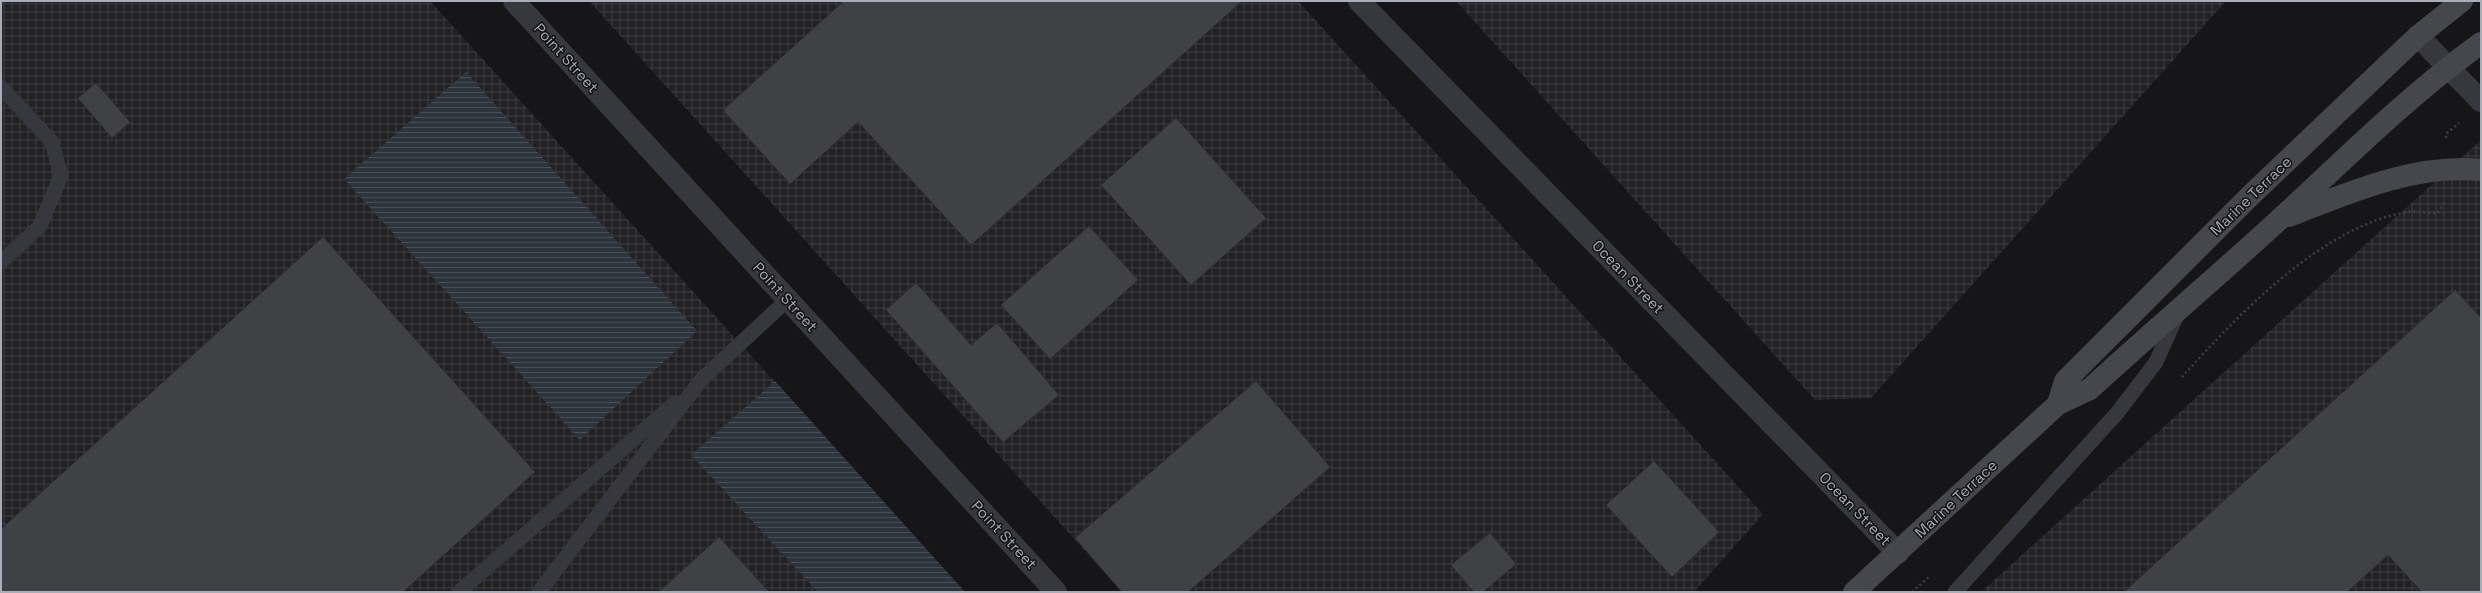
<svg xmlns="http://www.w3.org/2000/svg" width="2482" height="593" font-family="'Space Grotesk',sans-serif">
<defs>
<pattern id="industrial-grid" width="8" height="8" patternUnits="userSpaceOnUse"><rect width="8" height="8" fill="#222225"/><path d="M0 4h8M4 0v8" fill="none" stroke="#3f3f43"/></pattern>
<pattern id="water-rules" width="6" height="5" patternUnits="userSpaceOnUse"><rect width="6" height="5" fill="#2c353c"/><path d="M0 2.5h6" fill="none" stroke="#485056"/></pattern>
</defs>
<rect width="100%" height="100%" fill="#161618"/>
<!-- industrial -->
<path fill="url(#industrial-grid)" d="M1,1H430L965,592H1Z
M589,1H1298L1763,514L1694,592H1122Z
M1456,1H2226L1871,398L1815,400Z
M2481,140V592H1981Z"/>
<!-- water -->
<path fill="url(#water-rules)" d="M466,72L697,331L580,440L344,179Z
M775,381L965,592H818L691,455Z"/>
<!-- building -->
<path fill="#404145" stroke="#303034" d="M844,1H1242L971,245L858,122L790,184L723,110Z
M96,83L130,122L112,138L78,98Z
M1176,118L1266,218L1191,285L1101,185Z
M1089,226L1138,280L1050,359L1001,305Z
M323,237L535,472L403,592H1V529Z
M916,283L971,345L997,323L1059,395L1003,442L886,310Z
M2455,290L2481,318V592H2422L2388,555L2347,592H2124Z
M1256,381L1330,467L1188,592H1122L1075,538Z
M1654,461L1719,532L1672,577L1606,505Z
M1490,533L1516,564L1483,592H1474L1451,565Z
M719,537L769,592H659Z"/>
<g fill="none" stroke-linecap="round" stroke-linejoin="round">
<!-- path -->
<path stroke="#3d3f44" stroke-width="2.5" stroke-dasharray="2 3" stroke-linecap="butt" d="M2446,138V134L2459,123
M2182,377C2237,316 2323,225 2408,212C2417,210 2428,214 2438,213L2445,201
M1912,592L1930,576"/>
<!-- lane -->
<path stroke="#37383d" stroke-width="15" d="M1,87L52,142L61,176L40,226L1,262
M459,592L675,403
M539,592L701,380L787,300
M1955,592L2118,412L2156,362L2178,313"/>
<!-- street -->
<path stroke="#37383d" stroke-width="22" d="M514,1L1056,592
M1359,1L1898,553
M2418,36L2481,101"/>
<!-- secondary -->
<path stroke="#45474d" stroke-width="22" d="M2289,216C2348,193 2416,163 2481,170
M2058,404L2065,381L2250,196L2418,36L2462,1
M1854,592L2058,404L2090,389C2153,331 2218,276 2281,218C2346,158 2409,95 2481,43"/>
</g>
<g text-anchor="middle" stroke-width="3" stroke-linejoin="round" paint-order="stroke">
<!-- street labels -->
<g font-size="15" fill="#a8adb8" stroke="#111113">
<text transform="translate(566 58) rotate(48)" y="5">Point Street</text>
<text transform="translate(2251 196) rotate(-44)" y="5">Marine Terrace</text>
<text transform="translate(1628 277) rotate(46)" y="5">Ocean Street</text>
<text transform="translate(785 297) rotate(48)" y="5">Point Street</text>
<text transform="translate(1956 499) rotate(-43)" y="5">Marine Terrace</text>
<text transform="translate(1855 509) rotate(46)" y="5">Ocean Street</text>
<text transform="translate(1004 535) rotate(47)" y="5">Point Street</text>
</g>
</g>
<!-- border -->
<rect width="2482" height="593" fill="none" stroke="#a8adb8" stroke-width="4"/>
</svg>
